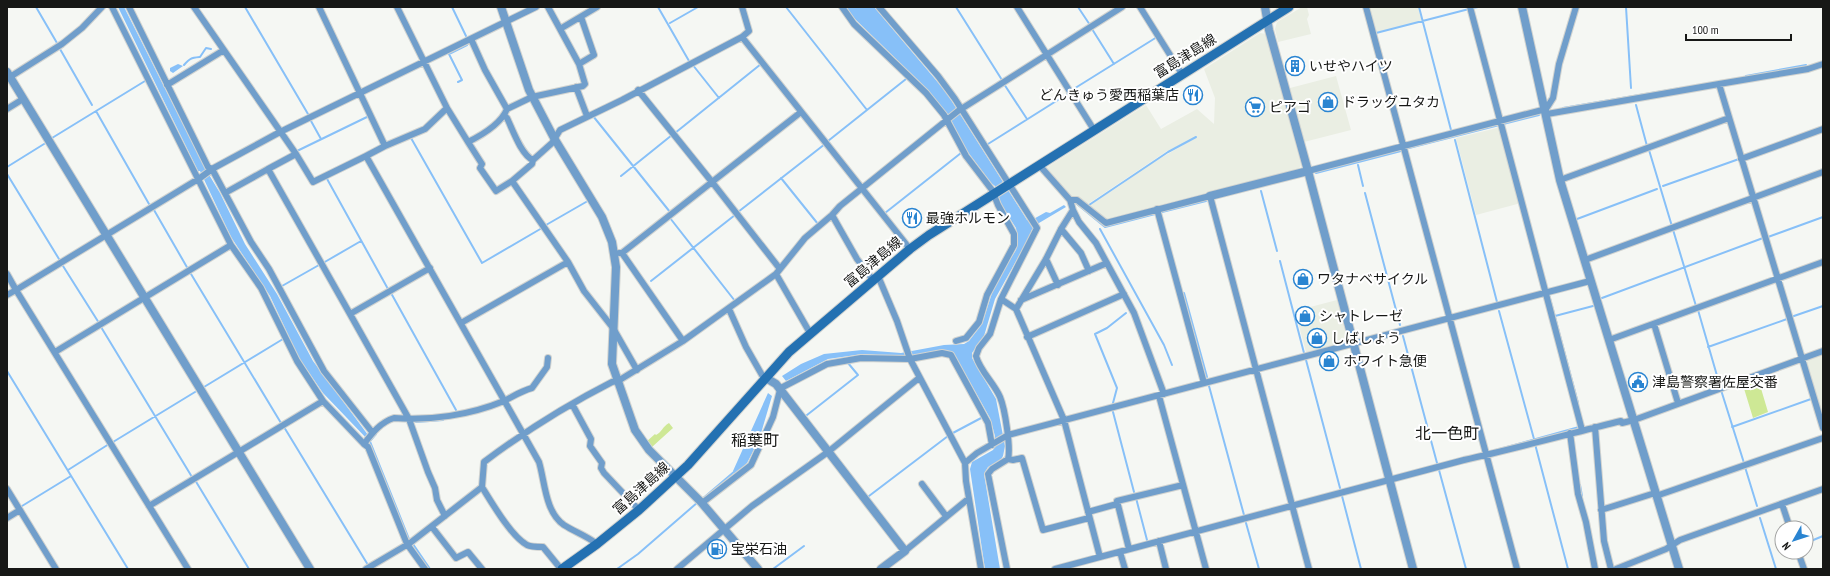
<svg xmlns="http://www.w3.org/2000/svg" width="1830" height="576" font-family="'PT Sans Narrow','Noto Sans JP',sans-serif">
<rect width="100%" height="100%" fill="#f5f7f3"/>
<!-- built -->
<path fill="#eaeee3" d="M1302,7H1307L1309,15L1307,19L1311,34L1278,42L1275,29L1277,22Z
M1368,7H1418L1422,21L1374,33Z
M1260,33L1266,34L1301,165L1299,169L1107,219L1089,205L1118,187L1147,166L1197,137L1167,151L1088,204L1080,198L1071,197L1046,168L1146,105L1161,129L1197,109L1214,124L1215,98L1204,69Z
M1336,76L1351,130L1304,142L1290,88Z
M1501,127L1521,203L1476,215L1456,138Z
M1337,300L1347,339L1345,342L1306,352L1295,311Z
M1823,353V418L1805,360Z"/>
<!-- green -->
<path fill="#cee895" d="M1757,375L1768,412L1753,418L1742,382Z
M669,423L673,428L652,447L646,442L655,434L656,435C662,432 662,427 669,423Z"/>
<!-- water -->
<path fill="#87c0f8" d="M118,7H124L205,168L220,193L245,244L277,294L313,361L371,439L369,441L323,393L299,358L270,296L231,237L200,171H198Z
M846,7H874L946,92L1027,220L1030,221L1046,212L1050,213L1064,205L1066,207L1039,223L1031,231V234L995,299L984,336L972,353V358L996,399L1005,446L1003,456L1000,461L988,467L984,474L1000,569H985L970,469L972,462L993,450L995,447V436L990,418L953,352L944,350L902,357L863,354L828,359L786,381L782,376L801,364L824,354L862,350L901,353L944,345L964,344L969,341L982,324L992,293L1000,276L1016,250L1018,241L1016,228L1002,206L995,186L991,183L964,147L952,122L927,89L855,19Z
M178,64L183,66L173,73L170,71V68Z
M768,393L772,396L759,440L747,463L735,475L733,471Z"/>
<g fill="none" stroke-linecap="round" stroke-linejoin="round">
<!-- stream -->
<path stroke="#87c0f8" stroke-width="2" d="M36,7L57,43
M245,7L308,114
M452,7L466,36
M658,7L689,61
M786,7L867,110
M956,7L1002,80
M1078,7L1090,25
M1419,7L1451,130
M1626,7L1631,88
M1473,8L1478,7
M670,23L698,7
M1092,29L1114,64
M1376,33L1469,9
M60,49L92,105
M692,64L719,98
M184,65C190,58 191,58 200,57L206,48L211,49
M1746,76L1806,65
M458,82L462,80L449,54L467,45
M1004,84L1027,119
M1072,90L1157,37
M1636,105L1647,146
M1563,108L1681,88
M96,111L149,204
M593,116L670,212
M311,121L321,139
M675,133L761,64
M52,138L145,81
M409,138H411L482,263L542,228
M1455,140L1497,302
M828,141L906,79
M988,144L1069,93
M1409,148L1539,115
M1649,150L1696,306
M297,151L369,116
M1358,165L1363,186
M7,167L44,144
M1316,173L1401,151
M7,174L59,259
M621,176L672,135
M326,177L388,289
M781,178L818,224
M1663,186L1739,159
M1261,191L1277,251
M1365,193L1400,325
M1077,204L1105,227L1155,214
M1089,205L1168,152L1196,137
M154,210L188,269
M738,212L825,144
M1162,212L1206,201
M885,213L961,153
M670,218L735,301
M1577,219L1657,189
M546,225L586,202
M1100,229L1164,345L1172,365
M1768,237L1823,217
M1280,261L1304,353
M323,263L361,241
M63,266L99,323
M191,274L281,423
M651,281L735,215
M282,286L319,265
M391,293L456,410
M1184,293L1207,377
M1549,295L1578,403
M1602,298L1763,238
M1698,310L1720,386
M1499,311L1534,439
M1555,316L1593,306
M1791,317L1823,306
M101,327L192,477
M1403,336L1437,463
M1708,347L1787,319
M1306,360L1340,488
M7,371L128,569
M1209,386L1244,515
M204,387L283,339
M1721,390L1744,463
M1113,403L1117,388L1095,334L1107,328L1126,313
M1113,412L1134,492
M807,415L858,375L848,363
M416,422L443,420
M284,427L368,565
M1732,427L1811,399
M951,434L983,417
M369,439L409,539
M370,441L376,434
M113,442L195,392
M1535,444L1568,569
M1496,450L1579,427
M1745,467L1757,506
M68,470L109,444
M1439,470L1466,569
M195,480L249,569
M1580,485L1582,496
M869,496L948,436
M1342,496L1361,569
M1136,498L1147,540
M701,500L735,471
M22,506L71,476
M1760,518L1776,569
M1246,523L1259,569
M1806,543L1823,536
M413,544L430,569
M617,569L638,554L698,502
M773,569L804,546"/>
<!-- minor casing -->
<g stroke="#d1d3d0" stroke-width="8">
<path id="minor" d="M112,7L231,245
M129,7L208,167L212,169L251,242L269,269L324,371L372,432
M194,7L296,154L268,169
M319,7L385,146L366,156L539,462C545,482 545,512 564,525C575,532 587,536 597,544
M397,7L447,108L468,142
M548,7L560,29L597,7
M742,7L749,31L742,37
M842,7L854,24L926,93L944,115L966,156L992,190L998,205L1014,234V245L987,295L979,322L966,338L956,341
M879,7L938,76L955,99L1037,228L1001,299
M1017,7L1094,130
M1140,7L1182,74
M1366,7L1517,569
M1470,7L1582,430
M471,39L485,70L507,109
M579,64L594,55L581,17
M1823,64L1808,69L1719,84L1823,428
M10,77L62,44L82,28L102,7
M167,85L224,50
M576,87L587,116
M638,90L712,182L801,112
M7,109L23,99
M1547,114L1719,84
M505,116L507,118C512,128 521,155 533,160
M385,146L425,129L447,108
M296,154L313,182L366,156
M1741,159L1823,129
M1040,166L1070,200L1073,210L1061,229L1046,259L1016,309L1064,420L1100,557
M1308,171L1546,109L1553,98L1559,64L1576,7
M1560,180L1729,118
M512,181L496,191L480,168L482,164L468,142C482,135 501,124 507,109L532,97L583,86L585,84L579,64L560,29
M225,193L268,169L350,314L430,268
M1070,200H1077L1106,223L1210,196L1309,569
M1157,209L1204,383
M1073,210L1079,222L1096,243L1134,313L1164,394
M832,215L857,259L873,280
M1061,229L1081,253L1089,271
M619,253H622L683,341
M622,253L712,182L780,269
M1046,259L1058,285
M1585,260L1823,172
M568,262L512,181L532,164L533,160L552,143L560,130L622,100L742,37L910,249
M7,274L16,290L200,178L212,169L280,132L536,7
M776,274L810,333
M878,276L897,321L910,359L965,463L966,481L981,569
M7,295L16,290L188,569
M1021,300L1107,263
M729,309L746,347L762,375L766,378
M350,314L409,419L428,472L435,488L437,500L445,516
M461,323L568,262L584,291L613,328L637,370
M1654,324L1678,403
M1027,337L1124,294
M1609,340L1823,262
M55,352L231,245L261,288L297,361L323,401
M779,389L827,364L861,358L910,359L942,353L951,355L988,423L992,445
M1159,396L1206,569
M572,404L591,439L590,446L602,463L601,468L604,473L639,510
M1595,427L1604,541L1611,569
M1570,433L1578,494L1586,522L1595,569
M364,444L368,447L407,544L425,569
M1008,459L1013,460L1022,458L1043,530L1089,518
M965,463L977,453L1008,435L1590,281
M922,484L946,516
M482,487C492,503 511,536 527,545C531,547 538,547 543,547L561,569
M7,489L56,569
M1656,496L1823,438
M702,503L751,465L773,417L780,390
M1782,504L1790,528
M149,506L323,401L364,444C372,433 381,422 394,418C430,421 470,415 504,401C514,396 521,391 532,388L547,367L548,358
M1601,510L1655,493
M1088,512L1117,504
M7,518L20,510
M432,527L456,558L468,552L482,569
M1159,541L1166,569
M1129,549L1117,501L1183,485
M905,551L968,499
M1120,552L1125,569
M1798,552L1804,569
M366,569L410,543L482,487L484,462C524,432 567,405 612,382L618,381L683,341L776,274L805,238L832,215L840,206L958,111L1122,7
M677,569L752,506L828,452L919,378
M1007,569L988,474L992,469L1008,459C1011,448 1005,409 1000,397C994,383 980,371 976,356L979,348L990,334L1001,299L1016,309
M1055,569L1464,460C1517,448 1569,434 1621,421L1622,423L1634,420L1823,351
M1616,569L1666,549L1680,540L1823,489"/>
</g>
<!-- tertiary casing -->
<g stroke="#d1d3d0" stroke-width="10">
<path id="tertiary" d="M501,7L529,90L554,138L602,217L612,242L616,267L612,364L635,430L649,450L701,502L758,569
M1265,7L1269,30L1308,171L1413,569
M1522,7L1560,180L1679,569
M7,72L310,569
M1210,196L1308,171
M766,378L776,384L905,551L881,569"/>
</g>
<!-- secondary casing -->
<g stroke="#d1d3d0" stroke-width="11">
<path id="secondary" d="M562,569L597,544L639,510L688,465L789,352L910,249L929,235L1289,7"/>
</g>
<!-- minor -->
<use href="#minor" stroke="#709ecb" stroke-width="6"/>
<!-- tertiary -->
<use href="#tertiary" stroke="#709ecb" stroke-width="8"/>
<!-- secondary -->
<use href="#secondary" stroke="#2471b2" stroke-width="9"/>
</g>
<!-- icons -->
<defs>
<g id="building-ring" transform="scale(1)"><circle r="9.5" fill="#fff" stroke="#2984d1" stroke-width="1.5"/><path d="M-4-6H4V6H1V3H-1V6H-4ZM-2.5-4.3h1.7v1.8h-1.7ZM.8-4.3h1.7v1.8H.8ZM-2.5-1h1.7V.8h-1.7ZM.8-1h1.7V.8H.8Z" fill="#2984d1"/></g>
<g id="restaurant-ring" transform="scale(1)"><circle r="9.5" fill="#fff" stroke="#2984d1" stroke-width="1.5"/><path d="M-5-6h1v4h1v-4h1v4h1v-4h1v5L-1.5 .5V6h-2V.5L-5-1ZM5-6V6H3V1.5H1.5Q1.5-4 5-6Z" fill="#2984d1"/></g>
<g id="shop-ring" transform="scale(1)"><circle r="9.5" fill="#fff" stroke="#2984d1" stroke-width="1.5"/><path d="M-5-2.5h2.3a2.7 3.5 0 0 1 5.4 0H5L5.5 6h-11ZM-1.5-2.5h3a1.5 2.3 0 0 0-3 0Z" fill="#2984d1"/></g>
<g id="supermarket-ring" transform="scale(1)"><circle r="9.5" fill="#fff" stroke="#2984d1" stroke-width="1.5"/><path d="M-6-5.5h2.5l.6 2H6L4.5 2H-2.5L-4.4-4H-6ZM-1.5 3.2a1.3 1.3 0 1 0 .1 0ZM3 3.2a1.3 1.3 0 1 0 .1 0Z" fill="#2984d1"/></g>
<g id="civic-ring" transform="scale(1)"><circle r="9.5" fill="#fff" stroke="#2984d1" stroke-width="1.5"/><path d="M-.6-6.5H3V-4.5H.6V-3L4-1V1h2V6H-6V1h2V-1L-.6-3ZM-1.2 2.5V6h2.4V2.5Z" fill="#2984d1"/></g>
<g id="fuel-ring" transform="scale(1)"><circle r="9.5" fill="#fff" stroke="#2984d1" stroke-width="1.5"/><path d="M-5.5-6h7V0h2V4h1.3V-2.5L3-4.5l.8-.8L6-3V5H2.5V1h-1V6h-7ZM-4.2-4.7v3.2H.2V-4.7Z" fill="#2984d1"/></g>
</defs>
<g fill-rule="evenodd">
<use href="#building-ring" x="1295" y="66"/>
<use href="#restaurant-ring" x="1193" y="95"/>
<use href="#shop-ring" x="1328" y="102"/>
<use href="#supermarket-ring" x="1255" y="107"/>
<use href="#restaurant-ring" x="912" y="218"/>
<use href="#shop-ring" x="1303" y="279"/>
<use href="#shop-ring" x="1305" y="316"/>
<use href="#shop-ring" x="1317" y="338"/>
<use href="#shop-ring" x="1329" y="361"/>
<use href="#civic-ring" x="1638" y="382"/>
<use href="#fuel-ring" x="717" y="549"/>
</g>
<g text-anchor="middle" stroke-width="4" stroke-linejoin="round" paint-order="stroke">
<!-- street labels -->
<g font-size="14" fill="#171816" stroke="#fff">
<text transform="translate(1185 56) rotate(-32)" y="5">富島津島線</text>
<text transform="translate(873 262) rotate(-40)" y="5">富島津島線</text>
<text transform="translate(641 488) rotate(-42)" y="5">富島津島線</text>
</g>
<!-- poi labels -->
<g font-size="14" fill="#171816" stroke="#fff" text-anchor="start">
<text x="1309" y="71">いせやハイツ</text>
<text x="1179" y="100" text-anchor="end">どんきゅう愛西稲葉店</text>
<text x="1342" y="107">ドラッグユタカ</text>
<text x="1269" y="112">ピアゴ</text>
<text x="926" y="223">最強ホルモン</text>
<text x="1317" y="284">ワタナベサイクル</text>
<text x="1319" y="321">シャトレーゼ</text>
<text x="1331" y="343">しばしょう</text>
<text x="1343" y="366">ホワイト急便</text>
<text x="1652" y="387">津島警察署佐屋交番</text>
<text x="731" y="554">宝栄石油</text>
</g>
<!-- quarter labels -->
<g font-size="16" fill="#171816" stroke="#fff">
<text x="1447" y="439">北一色町</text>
<text x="755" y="446">稲葉町</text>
</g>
</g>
<!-- border -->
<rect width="1830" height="576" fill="none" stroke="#171816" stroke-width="16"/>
<!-- north arrow -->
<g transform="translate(1794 540) rotate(231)"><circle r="19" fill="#ffffff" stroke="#a2a3a2"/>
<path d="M0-3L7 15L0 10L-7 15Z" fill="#2984d1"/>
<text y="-6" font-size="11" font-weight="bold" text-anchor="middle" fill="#171816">N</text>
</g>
<!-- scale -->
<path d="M1686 34v6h105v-6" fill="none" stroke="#171816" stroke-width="2"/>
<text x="1692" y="34" font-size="12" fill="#171816" stroke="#ffffff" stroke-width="3" paint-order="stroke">100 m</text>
</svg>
